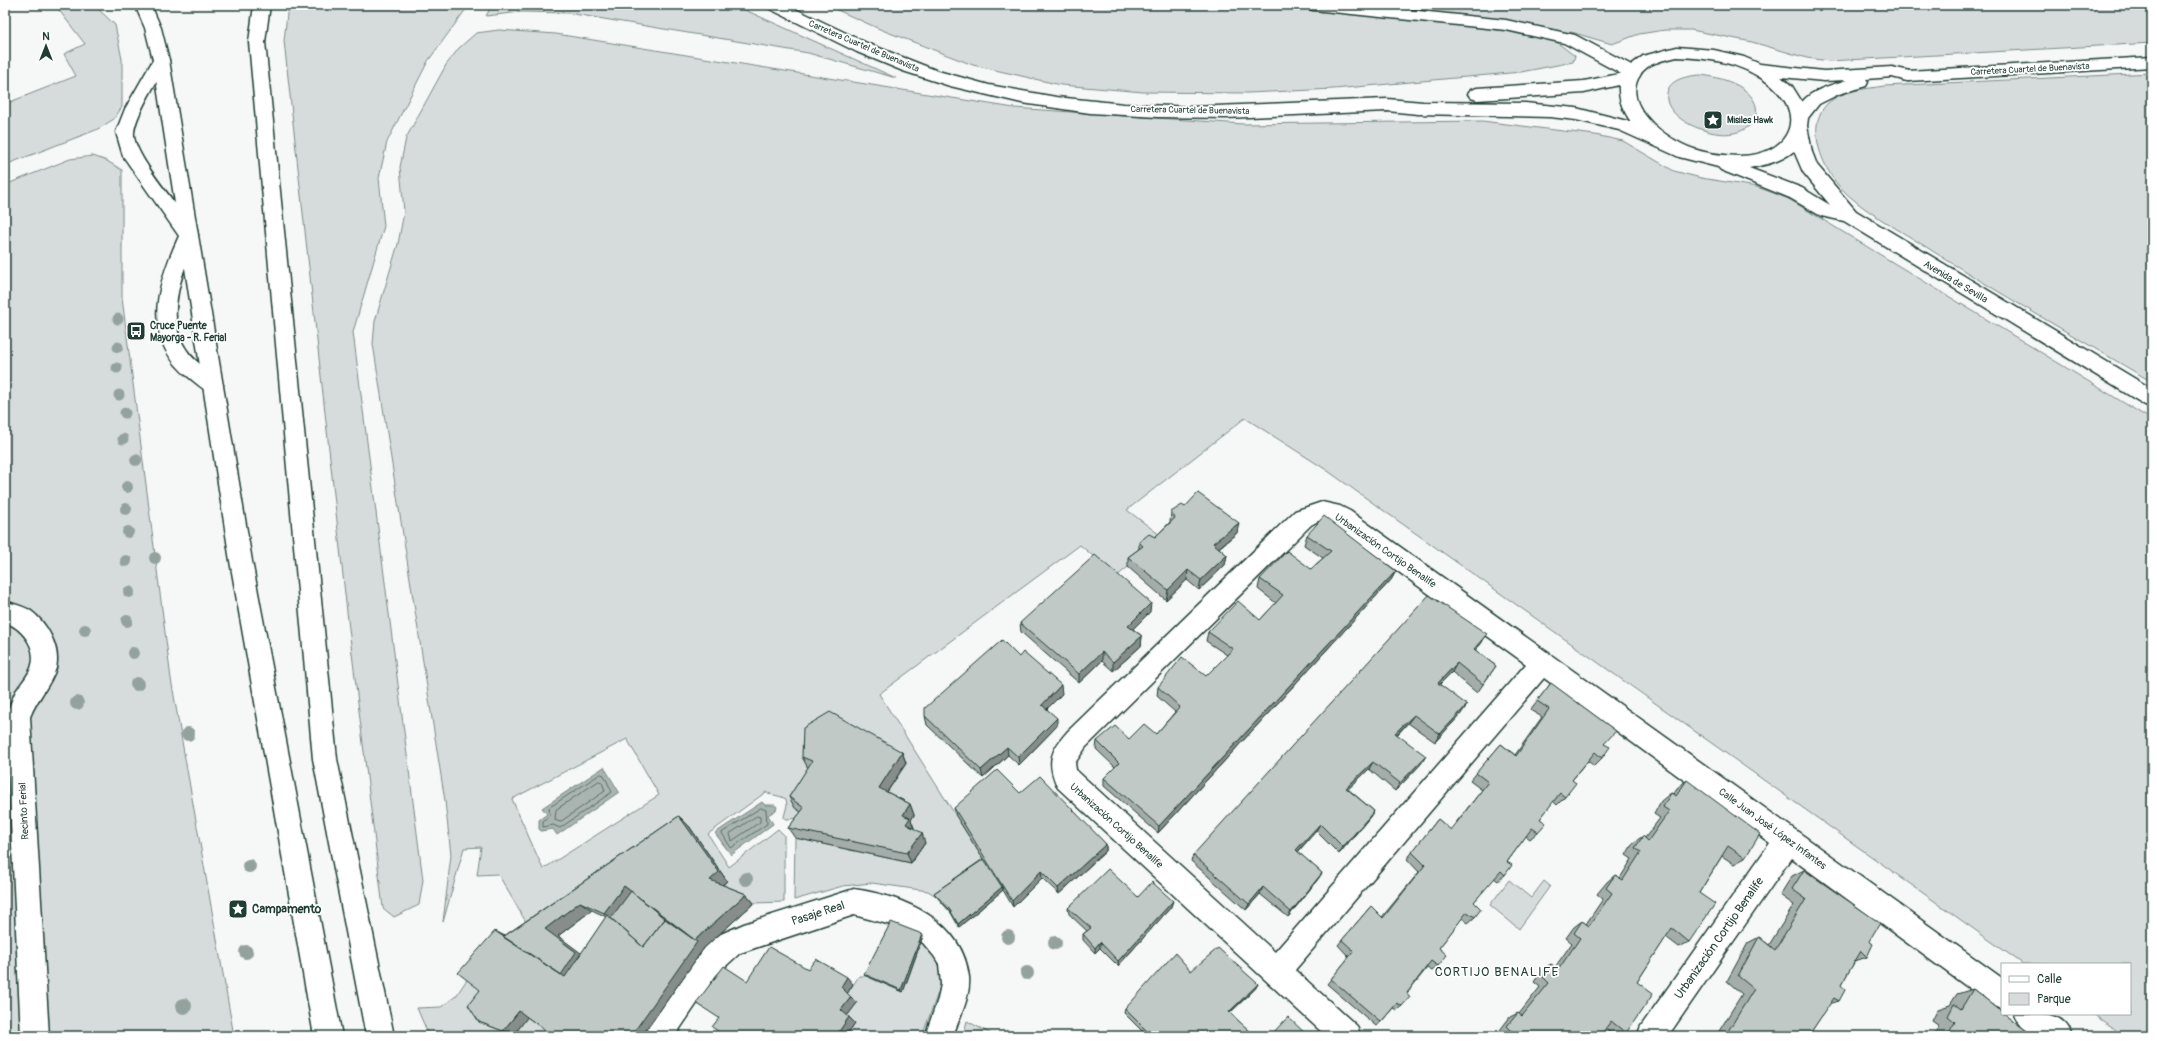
<svg xmlns="http://www.w3.org/2000/svg" width="2157" height="1041" font-family="Pangolin,sans-serif">
<rect width="100%" height="100%" fill="#f6f7f7"/>
<filter id="ink" filterUnits="userSpaceOnUse"><feTurbulence type="fractalNoise" baseFrequency=".025" numOctaves="2"/><feDisplacementMap in="SourceGraphic" scale="8" xChannelSelector="R" yChannelSelector="G"/><feConvolveMatrix kernelMatrix="1 2 1 2 8 2 1 2 1" color-interpolation-filters="sRGB"/></filter>
<g filter="url(#ink)">
<!-- green -->
<path fill="#d6dcdb" stroke="#7a8c88" fill-rule="evenodd" d="M55,5H94L115,25L122,59V107L114,119L96,130L5,165V104L76,76L64,54L85,44Z
M288,5H469L428,61L387,142L379,178L384,226L353,332L423,880L419,905L394,917L383,908L347,612L284,41Z
M492,5H734L896,78L808,53L568,13L521,12L486,16Z
M826,5H2152V43L1829,61L1807,58L1752,42L1691,30H1665L1639,34L1612,44L1571,32L1554,36L1555,41L1575,56L1573,62L1521,72L1334,89L1248,93L1143,92L1061,85L973,65L882,30Z
M499,30L556,34L1014,108L1243,124L1482,121L1595,135L1623,141L1674,171L1701,178L1757,187L1787,198L2152,420V1036H2124L2093,1014H2130V964H2023L1325,469L1245,418L1127,510L1164,538L1117,576L1080,545L879,694L985,862L936,896L928,891L872,883L843,886L794,900L795,838L911,863L925,843L907,825L914,815L883,798L906,764L811,818L785,819L784,817L787,805L786,799C779,795 773,796 766,792L708,834L729,867L778,829L784,835V902L754,903L719,888L688,826L533,934L498,874L477,875L481,847L464,848L443,922L451,855L445,801L373,344L375,321L398,244L404,212L400,167L406,138L446,65L459,48L476,33ZM627,739L659,795L543,869L512,799Z
M2152,73V382C2076,337 1998,293 1923,245C1895,227 1862,211 1839,186C1820,164 1802,117 1835,98C1850,89 1867,89 1884,86Z
M1701,75C1792,86 1759,160 1689,124C1680,119 1669,111 1667,100C1664,80 1685,76 1701,75Z
M93,156L107,161L122,170V298L171,679L234,1036H5V185L70,159Z
M1509,880L1531,898L1544,881L1550,886L1519,929L1490,905Z
M923,936L940,958L941,985L922,1036H846L855,1023L847,1016L857,1003L847,994L859,976H866Z
M468,978L529,1015L555,1036H429L417,1008L441,1007L456,996Z
M967,1021L995,1036H963Z"/>
<!-- water -->
<path fill="#aab5b1" stroke="#72857f" d="M604,767L619,792L557,835L553,829L541,831L539,829V820L547,814L542,808Z
M762,802L765,805H775L777,807L776,810L768,815L773,824L731,855L715,833Z"/>
<g fill="none" stroke-linecap="round" stroke-linejoin="round">
<!-- shore -->
<path stroke="#576d66" stroke-width="1" d="M601,774L604,775L612,792L560,828L553,825L543,827V821L550,815L549,808Z
M599,781L602,782L605,791L560,822L555,820L556,810Z
M761,808L766,810L767,824L731,848L722,833Z
M757,816L760,817V822L732,841L730,834Z"/>
<!-- service casing -->
<g stroke="#1f3d34" stroke-width="3">
<path id="service" d="M1305,5H1361L1506,20L1575,35L1639,69L1641,73L1639,77L1633,78L1627,77L1564,43L1506,30L1313,10L1307,8Z
M161,55L167,56L169,60C160,77 136,113 134,132C131,155 185,212 198,235C184,267 163,316 186,349C194,362 209,370 220,379L223,385L220,391C208,395 201,387 191,379C140,340 156,286 179,236L123,156L116,132L125,109L153,60L155,56Z
M5,601C13,604 24,606 31,611C47,623 61,648 56,668C51,685 36,700 30,717L49,1036H21L6,717C9,708 12,699 16,691C21,683 30,674 32,665C37,646 21,628 5,622Z"/>
</g>
<!-- minor casing -->
<g stroke="#1f3d34" stroke-width="3">
<path id="minor" d="M2152,57V67L1908,81L1902,80L1900,76L1902,72L1908,71Z
M1322,502L1340,506L1350,511L2002,978V1009L1992,1005L1791,858L1668,1036H1637L1641,1026L1770,843L1544,678L1295,970L1357,1026L1361,1036H1326L1058,788C1046,763 1050,751 1068,731L1295,511ZM1327,520L1526,664L1275,952L1076,770L1075,763L1086,747L1311,525L1318,521Z
M854,889C903,896 963,920 969,977C971,997 959,1018 953,1036H925L938,999L941,984L939,964L934,956L923,943L895,926L854,915L740,953L716,975L675,1036H645L649,1026L686,970L708,944L721,934L744,924Z
M2014,1014C2039,1014 2062,1009 2073,1036C2048,1036 2026,1041 2014,1014Z"/>
</g>
<!-- primary casing -->
<g stroke="#1f3d34" stroke-width="3">
<path id="primary" d="M766,5H787L869,44L938,71L989,85L1056,97L1124,104L1192,107L1387,99L1423,102L1525,103L1576,108L1631,122C1623,110 1618,100 1619,85L1584,93L1477,100L1471,98L1468,94L1471,90L1477,88L1584,81L1624,73L1627,68L1643,56L1677,47L1714,50L1744,57L1760,64L1824,71L1892,67L1914,72L1916,76L1914,80L1908,81L1892,77L1866,79L1868,82L1866,86L1839,94L1819,104L1808,118L1807,126L1812,152L1817,165L1856,211L2152,389V407L2145,405L1844,221L1821,216L1790,198L1721,170L1718,167L1679,157L1619,130L1576,120L1550,117L1418,114L1387,111L1226,118L1158,117L1090,113L1022,103L950,86L903,71L857,52L768,8ZM1677,57C1708,58 1738,62 1764,80C1810,111 1792,157 1738,156C1719,155 1699,153 1682,144C1659,133 1622,103 1640,75C1647,63 1664,60 1677,57ZM1781,77L1824,81L1847,80C1832,85 1813,89 1802,102L1792,86ZM1794,151L1803,172L1830,205L1802,188L1749,168C1766,165 1780,162 1794,151Z"/>
</g>
<!-- trunk casing -->
<g stroke="#1f3d34" stroke-width="3">
<path id="trunk" d="M135,5H151L161,28L169,60L252,561L342,1036H314L230,561L153,60L145,28Z
M254,5H270L265,42L337,759L394,1036H366L313,759L249,42Z"/>
</g>
<!-- service -->
<use href="#service" fill="#fff" fill-rule="evenodd"/>
<!-- minor -->
<use href="#minor" fill="#fff" fill-rule="evenodd"/>
<!-- primary -->
<use href="#primary" fill="#fff" fill-rule="evenodd"/>
<!-- trunk -->
<use href="#trunk" fill="#fff" fill-rule="evenodd"/>
</g>
<!-- trees -->
<g fill="#94a29e">
<circle cx="118" cy="319" r="5.5"/>
<circle cx="118" cy="347" r="5.5"/>
<circle cx="117" cy="368" r="5.5"/>
<circle cx="119" cy="395" r="5.5"/>
<circle cx="125" cy="413" r="5.5"/>
<circle cx="123" cy="439" r="5.5"/>
<circle cx="136" cy="460" r="6"/>
<circle cx="127" cy="487" r="6"/>
<circle cx="126" cy="509" r="6"/>
<circle cx="128" cy="532" r="6"/>
<circle cx="155" cy="558" r="6"/>
<circle cx="126" cy="561" r="6"/>
<circle cx="129" cy="592" r="6"/>
<circle cx="127" cy="621" r="6"/>
<circle cx="85" cy="630" r="6"/>
<circle cx="133" cy="653" r="6"/>
<circle cx="137" cy="684" r="7"/>
<circle cx="77" cy="703" r="7"/>
<circle cx="188" cy="734" r="7"/>
<circle cx="249" cy="866" r="7"/>
<circle cx="746" cy="879" r="7"/>
<circle cx="1008" cy="937" r="7"/>
<circle cx="1055" cy="943" r="7"/>
<circle cx="246" cy="952" r="7"/>
<circle cx="1027" cy="973" r="7"/>
<circle cx="184" cy="1006" r="8"/>
</g>
<!-- wall -->
<path fill="#a5adaa" stroke="#1f3d34" fill-rule="evenodd" d="M1185,507L1237,533L1219,548L1227,555L1225,565L1199,590L1187,580L1166,600L1128,567V557L1139,549V542L1155,537L1170,522L1171,512Z
M1307,535L1396,571L1391,580L1158,833L1104,786V778L1115,767L1096,749L1097,741L1129,739L1156,734L1175,712L1157,696L1158,687L1206,676L1227,655L1206,641L1208,632L1260,620L1276,603L1258,589L1260,579L1311,569L1323,558L1304,545Z
M1150,612L1133,629L1142,636L1141,646L1113,671L1102,661L1079,683L1021,632L1020,623Z
M1481,644L1475,650L1496,666L1477,693L1452,672L1439,685L1461,714L1435,742L1408,723L1397,735L1421,764L1395,791L1369,769L1348,789L1374,811L1369,818L1339,854L1316,831L1298,852L1322,873L1318,879L1288,917L1260,894L1246,910L1191,861L1193,855Z
M1019,657L1062,694L1047,709L1057,726L1019,765L1008,755L983,778L927,725L925,716Z
M1551,683L1604,744L1602,758L1594,766L1588,761L1572,780L1565,797L1557,805L1553,801L1540,819L1538,832L1530,839L1526,836L1507,862L1505,875L1498,881L1494,878L1474,902L1475,917L1468,923L1462,918L1439,948L1438,966L1432,971L1427,968L1407,993L1402,1006L1397,1010L1393,1008L1381,1022L1376,1026L1327,984L1349,957L1338,945L1371,906L1382,917L1419,872L1407,859L1438,819L1450,830L1482,790L1470,781L1501,744L1515,755L1542,717L1530,710Z
M902,752L906,763L887,792L910,804L914,815L911,820L914,828L925,843L911,863L795,838L788,828L801,812L795,808L789,797L808,768L802,757Z
M1687,780L1745,858L1734,864L1722,856L1699,893L1689,942L1679,947L1666,937L1637,982L1626,1033L1618,1036H1615L1605,1029L1600,1036H1506L1500,1030L1510,1017L1518,1013L1519,1014L1540,987L1534,982L1543,969L1551,964L1555,967L1572,943L1566,938L1574,927L1582,921L1586,924L1603,899L1597,894L1607,882L1615,875L1620,878L1632,859L1626,855L1633,843L1643,836L1645,838L1660,818L1654,814L1661,801L1671,793L1673,794L1677,788Z
M1020,793L1106,844V851L1059,894L1042,878L1013,907L1003,890L959,927L951,913L936,896L934,893L983,859L956,816L954,808Z
M679,816L689,826L727,881L723,885L746,894L754,903L704,948L642,1036H542L546,1031L527,1017L514,1035L479,1022L480,990L504,936ZM639,898L685,933L665,919ZM592,910L606,917L581,954L558,936Z
M1804,870L1869,941L1867,957L1855,961L1841,985L1839,1001L1829,1004L1811,1032L1816,1036H1716L1742,994L1727,981L1748,943L1759,937L1769,945L1794,905L1780,895L1792,876Z
M1138,897L1171,907L1118,966L1100,948L1095,953L1083,940V934L1087,931L1069,914L1068,908Z
M923,936L903,992L866,976L864,974Z
M1191,971L1258,984L1255,989L1230,1013L1255,1036H1147L1124,1013L1125,1009Z
M1973,989L2033,1036H1934L1939,1026L1932,1021L1938,1009L1950,1005L1957,994Z"/>
<!-- shaded-wall -->
<path fill="#868d8b" stroke="#1f3d34" d="M1239,523L1237,533L1212,553L1213,543Z
M1227,555L1225,565L1199,590L1201,580Z
M1188,570L1187,580L1166,600L1168,590Z
M1396,571L1391,580L1158,833L1159,826Z
M1151,603L1150,612L1127,635L1128,626Z
M1487,634L1481,644L1468,658L1474,649Z
M1142,636L1141,646L1113,671V662Z
M1102,652V661L1079,683V674Z
M1457,663L1452,672L1432,692L1438,683Z
M1061,685L1062,694L1043,713L1042,705Z
M1467,705L1461,714L1435,742L1440,734Z
M1414,715L1408,723L1390,741L1395,733Z
M1057,718V726L1019,765L1018,757Z
M1007,747L1008,755L983,778L981,770Z
M902,752L906,763L883,798L879,788Z
M1426,756L1421,764L1395,791L1400,783Z
M1373,762L1369,769L1342,795L1346,788Z
M910,804L914,815L911,820L914,828L906,824L903,815Z
M1374,811L1369,818L1339,854L1343,847Z
M679,816L689,826L727,881L719,888L710,880Z
M1320,824L1316,831L1293,857L1296,850Z
M922,833L925,843L911,863L907,853Z
M1106,844V851L1059,894L1058,888Z
M1041,871L1042,878L1013,907L1012,901Z
M1322,873L1318,879L1288,917L1291,912Z
M624,886L635,894L650,952L604,913Z
M1002,887L1003,890L959,927L958,924Z
M1263,887L1260,894L1246,910L1249,904Z
M746,894L754,903L704,948L642,1036H631L695,940Z
M1173,901L1171,907L1118,966V961Z
M580,902L592,910L558,936L589,959L574,982L561,975L495,931L505,936L545,929Z
M922,934L923,936L903,992L901,990Z
M1100,942V948L1095,953V948Z
M847,977L853,984L847,994L841,987Z
M1258,984L1255,989L1226,1016L1229,1012Z
M851,997L857,1003L847,1016L841,1010Z
M519,1011L529,1015L514,1035L503,1031Z
M849,1017L855,1023L846,1036H836Z"/>
<!-- building -->
<path fill="#c0c9c6" stroke="#1f3d34" d="M1198,493L1239,523L1213,543L1227,555L1201,580L1188,570L1168,590L1128,557L1143,546L1139,542L1149,534L1155,537L1175,518L1171,512L1182,505L1185,507Z
M1324,516L1396,571L1159,826L1104,778L1119,763L1097,741L1115,726L1129,739L1144,724L1156,734L1180,707L1158,687L1182,657L1206,676L1233,649L1208,632L1238,601L1260,620L1283,595L1260,579L1287,551L1311,569L1331,551L1307,535Z
M1095,555L1151,603L1128,626L1142,636L1113,662L1102,652L1079,674L1020,623Z
M1429,595L1487,634L1474,649L1496,666L1483,684L1457,663L1438,683L1467,705L1440,734L1414,715L1395,733L1426,756L1400,783L1373,762L1346,788L1374,811L1343,847L1320,824L1296,850L1322,873L1291,912L1263,887L1249,904L1193,855Z
M1002,640L1019,657L1023,652L1061,685L1042,705L1057,718L1018,757L1007,747L981,770L925,716V708Z
M1551,683L1616,731L1604,744L1610,747L1602,758L1595,752L1572,780L1576,783L1565,797L1560,793L1540,819L1546,823L1538,832L1532,828L1507,862L1512,865L1505,875L1501,871L1474,902L1481,909L1475,917L1467,912L1439,948L1447,955L1438,966L1431,961L1407,993L1410,997L1402,1006L1397,1003L1381,1022L1331,979L1354,951L1342,940L1371,906L1383,918L1425,865L1412,852L1438,819L1451,830L1488,782L1476,773L1501,744L1516,756L1549,709L1537,701Z
M830,712L902,752L879,788L910,804L903,815L910,818L906,824L922,833L907,853L788,828L804,808L789,797L812,761L802,757L803,728Z
M997,770L1020,793L1040,776L1106,844L1058,888L1041,871L1012,901L954,808Z
M1687,780L1760,834L1745,858L1728,846L1699,893L1715,904L1689,942L1672,928L1637,982L1653,994L1626,1033L1611,1021L1600,1036H1510L1513,1032L1507,1026L1518,1013L1522,1016L1549,983L1543,977L1551,964L1558,970L1580,938L1574,933L1582,921L1589,926L1612,893L1606,888L1615,875L1623,880L1641,852L1635,848L1643,836L1648,841L1669,811L1663,807L1671,793L1676,796Z
M679,816L719,872L710,880L746,894L695,940L624,886L604,913L580,902L545,929L576,952L561,975L503,937Z
M984,859L1002,887L958,924L950,910L934,893Z
M1108,869L1138,897L1152,882L1173,901L1118,961L1100,942L1095,948L1083,934L1091,928L1068,908Z
M1804,870L1880,923L1869,941L1873,944L1867,957L1861,951L1841,985L1845,990L1839,1001L1834,998L1811,1032L1816,1036H1725L1754,989L1738,976L1759,937L1775,950L1806,899L1792,889Z
M631,891L665,919L643,947L611,918Z
M607,915L643,947L665,919L697,942L631,1036H542L546,1031L519,1011L503,1031L479,1022L468,1005L480,990L458,973L495,931L565,977Z
M891,922L922,934L901,990L864,974Z
M769,947L808,969L816,959L847,977L841,987L851,997L841,1010L849,1017L836,1036H725L712,1027L719,1018L696,1003L724,966L747,981Z
M1218,948L1258,984L1229,1012L1255,1036H1152L1125,1009L1175,953L1191,971Z
M1973,989L2002,1012V1014H2005L2033,1036H1947L1955,1022L1948,1016L1954,1004L1961,1009Z
M1288,1017L1308,1036H1270Z"/>
</g>
<!-- icons -->
<defs>
<g id="sight-square" transform="scale(1)"><rect x="-9" y="-9" width="18" height="18" rx="4" fill="#1f3d34" stroke="#fff"/><path d="M0-6L1.8-2.2L6-1.7L2.9 1.2L3.7 5.4L0 3.3L-3.7 5.4L-2.9 1.2L-6-1.7L-1.8-2.2Z" fill="#fff"/></g>
<g id="bus-square" transform="scale(1)"><rect x="-9" y="-9" width="18" height="18" rx="4" fill="#1f3d34" stroke="#fff"/><path d="M-5-6H5V4H4V6H2V4H-2V6H-4V4H-5ZM-3.5-4V0h7V-4ZM-3.5 1.2v1.5H-2V1.2ZM2 1.2v1.5H3.5V1.2Z" fill="#fff"/></g>
</defs>
<g fill-rule="evenodd">
<use href="#sight-square" x="1713" y="120"/>
<use href="#bus-square" x="136" y="331"/>
<use href="#sight-square" x="238" y="909"/>
</g>
<g text-anchor="middle" stroke-width="3.5" stroke-linejoin="round" paint-order="stroke">
<!-- far-street labels -->
<g font-size="9" fill="#1f3d34" stroke="#fff">
<text transform="translate(864 46) rotate(23)" y="3">Carretera Cuartel de Buenavista</text>
<text transform="translate(2030 69) rotate(-3)" y="3">Carretera Cuartel de Buenavista</text>
<text transform="translate(1190 110) rotate(1)" y="3">Carretera Cuartel de Buenavista</text>
</g>
<!-- far-poi labels -->
<g font-size="9" font-weight="bold" fill="#1f3d34" stroke="#fff" text-anchor="start">
<text x="1727" y="123">Misiles Hawk</text>
</g>
<!-- street labels -->
<g font-size="10" fill="#1f3d34" stroke="#fff">
<text transform="translate(1956 281) rotate(31)" y="4">Avenida de Sevilla</text>
<text transform="translate(1386 550) rotate(35)" y="4">Urbanización Cortijo Benalife</text>
<text transform="translate(23 811) rotate(-93)" y="4">Recinto Ferial</text>
<text transform="translate(1117 825) rotate(42)" y="4">Urbanización Cortijo Benalife</text>
<text transform="translate(1773 828) rotate(36)" y="4">Calle Juan José López Infantes</text>
</g>
<!-- poi labels -->
<g font-size="10" font-weight="bold" fill="#1f3d34" stroke="#fff" text-anchor="start">
<text x="150" y="329">Cruce Puente<tspan x="150" dy="12">Mayorga - R. Ferial</tspan></text>
</g>
<!-- near-poi labels -->
<g font-size="12" font-weight="bold" fill="#1f3d34" stroke="#fff" text-anchor="start">
<text x="252" y="913">Campamento</text>
</g>
<!-- near-street labels -->
<g font-size="12" fill="#1f3d34" stroke="#fff">
<text transform="translate(818 913) rotate(-18)" y="4">Pasaje Real</text>
<text transform="translate(1719 938) rotate(-55)" y="4">Urbanización Cortijo Benalife</text>
</g>
<!-- near-neighbourhood labels -->
<g font-size="13" letter-spacing="1" fill="#1f3d34" stroke="#fff">
<text x="1497" y="976">CORTIJO BENALIFE</text>
</g>
</g>
<!-- margin -->
<rect width="2157" height="1041" fill="none" stroke="#fff" stroke-width="20"/>
<rect x="10" y="10" width="2137" height="1021" fill="none" stroke="#1f3d34" stroke-width="1.5" filter="url(#ink)"/>
<!-- legend -->
<rect x="2001" y="963" width="130" height="52" fill="#ffffff" stroke="#a5b1ae"/>
<rect x="2009" y="976" width="20" height="6" fill="#ffffff" stroke="#a5b1ae"/>
<text x="2037" y="983" font-size="12" fill="#1f3d34">Calle</text>
<rect x="2009" y="993" width="20" height="12" fill="#d6dcdb" stroke="#a5b1ae"/>
<text x="2037" y="1003" font-size="12" fill="#1f3d34">Parque</text>
<!-- north arrow -->
<g transform="translate(46 46)" stroke="#ffffff" stroke-width="3" paint-order="stroke">
<path d="M0-3L7 15L0 10L-7 15Z" fill="#1f3d34"/>
<text y="-6" font-size="11" font-weight="bold" text-anchor="middle" fill="#1f3d34">N</text>
</g>
</svg>
